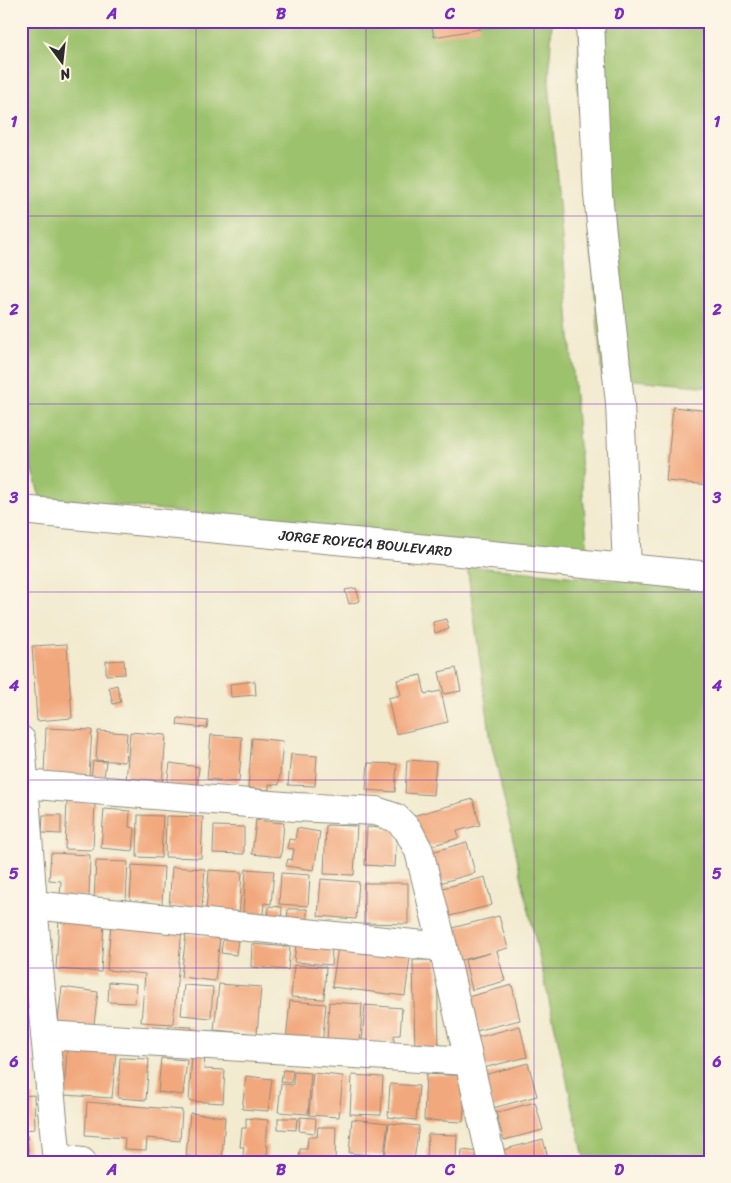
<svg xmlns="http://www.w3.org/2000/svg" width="731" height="1183" font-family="Sriracha,sans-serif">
<rect width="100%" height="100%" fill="#fcf5e5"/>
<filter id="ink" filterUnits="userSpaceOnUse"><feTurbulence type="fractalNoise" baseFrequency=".02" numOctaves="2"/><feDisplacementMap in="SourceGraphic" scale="10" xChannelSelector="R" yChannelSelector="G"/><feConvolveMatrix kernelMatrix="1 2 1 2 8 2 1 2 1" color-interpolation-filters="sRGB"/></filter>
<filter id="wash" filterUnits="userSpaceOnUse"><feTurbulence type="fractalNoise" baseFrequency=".0096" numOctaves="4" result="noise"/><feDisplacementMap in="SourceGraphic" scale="20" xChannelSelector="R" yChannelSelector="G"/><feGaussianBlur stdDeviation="1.12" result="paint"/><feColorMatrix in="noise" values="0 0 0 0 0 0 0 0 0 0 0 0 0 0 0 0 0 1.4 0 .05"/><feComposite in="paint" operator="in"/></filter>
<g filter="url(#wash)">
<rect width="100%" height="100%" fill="#f2ebd0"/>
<!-- green -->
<path fill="#9dc26d" stroke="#64764c" d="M21,21H552L549,81L588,554L40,497L21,435Z
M581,21H710V387L602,377L577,79Z
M467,566L710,590V1162H585L491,741Z"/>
<g id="blocks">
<!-- building -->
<path fill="#f2a87d" d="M431,21H478L480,29L434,37Z
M673,407L710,411V485L666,481Z
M356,588L360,601L349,604L345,590Z
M446,619L449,629L435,633L433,622Z
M67,644L72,718L37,721L32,646Z
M124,660L125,674L106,675V661Z
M456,668L461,691L444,694L439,672Z
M421,675L425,694L441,691L448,722L396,734L388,698L401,695L397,680Z
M255,681L256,695L231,697L230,684Z
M117,685L121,702L113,704L109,687Z
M178,718L208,721L207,728L177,725Z
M46,728L92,730L89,776L44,774Z
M98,731L127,733L125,762L96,760Z
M130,732L166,735L162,785L126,782Z
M211,735L242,737L239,782L207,779Z
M252,738L283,741L279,785L269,784V790L248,788Z
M291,754L317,756L315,786L288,785Z
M407,760L436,762L433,795L405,793Z
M93,761L106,762L104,778L91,777Z
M170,763L199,767L197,788L167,785Z
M368,763L397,764L395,792L366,790Z
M473,799L480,825L457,831L459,838L419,849L409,817Z
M67,801L95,803L93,850L65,849Z
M104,809L130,811L129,827L135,828L133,851L101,848Z
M43,815H61V834L42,833Z
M138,815L163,816L161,858L137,857Z
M166,816L203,817L201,858L165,857Z
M256,820L284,823L281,857L252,854Z
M326,825L357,826L354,875L324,874Z
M214,826L244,827V854L213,853Z
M367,827L397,829L395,867L365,865Z
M297,828L320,832L314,870L286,866L288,859L292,860L294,849L287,848L289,839L295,840Z
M467,842L475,873L436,884L428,853Z
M51,853L90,855L89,897L60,896L61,881L49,880Z
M96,861L128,862L126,900L94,899Z
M132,865L164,867L162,904L130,902Z
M172,867L205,869L202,908L169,906Z
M246,869L274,871L271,904L264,903L263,914L243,912Z
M209,870L242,872L239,916L206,913Z
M281,873L310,875L308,906L279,904Z
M485,877L492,905L446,917L439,889Z
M321,879L359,882L356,919L318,916Z
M364,883H408V924L364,923Z
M269,906L282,907L281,923L268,922Z
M288,909H307V922L287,921Z
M499,916L508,948L497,951L505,981L472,990L465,960L490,953L448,963L440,931Z
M59,919L104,922L101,972L56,969Z
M111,923L182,929L173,1024L141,1022L145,974L107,970Z
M186,934L220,938L215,981L181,977Z
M223,938L238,940L236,955L221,953Z
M339,941L411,950L405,996L332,987Z
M252,944L290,947L288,970L251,967Z
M296,945L332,949L331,965L294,962Z
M413,960H437L439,1049L415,1050Z
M294,965L326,967L324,999L291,997Z
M109,982L136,984L135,1003L108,1002Z
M219,984L261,987L257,1034L214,1030Z
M184,985L213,987L211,1018L181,1015Z
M512,985L520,1020L472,1032L464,998Z
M62,987L98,992L93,1032L57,1028Z
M290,1001L326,1004L322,1045L286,1041Z
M329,1002L362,1004L360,1044L327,1043Z
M365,1005L402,1008L400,1035H394V1043L362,1041Z
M169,1026L192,1027V1039L168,1037Z
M520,1026L527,1057L483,1068L475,1038Z
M67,1049L116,1053L112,1098L64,1095Z
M192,1054L205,1055L204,1069L225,1070L223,1103L189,1101Z
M120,1058L149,1059L146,1100L118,1098Z
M161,1058L187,1060L183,1095L158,1092Z
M528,1063L537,1096L493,1108L484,1075Z
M283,1070L293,1071L291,1083L281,1082Z
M294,1072L311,1073L308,1114L278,1112L281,1084L293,1085Z
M313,1073L343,1076L339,1117L309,1115Z
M426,1074L466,1076L463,1122L424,1120Z
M352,1075L383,1077L381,1115L350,1114Z
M246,1076L272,1079L268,1111L242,1109Z
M390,1084L419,1086L416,1120L388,1117Z
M34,1095L35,1129L21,1130V1096Z
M87,1102L182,1110L180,1141L147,1138L146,1150L124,1149L125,1138L85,1135Z
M535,1102L543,1130L504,1140L496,1113Z
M190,1113L225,1117L222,1159L186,1156Z
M300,1117L316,1118L315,1133L299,1131Z
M246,1118L268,1120L266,1146H268L266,1162H242L244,1147H240L242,1128H246Z
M278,1118H297L296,1130L278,1129Z
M352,1119L388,1123L384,1156L349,1153Z
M389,1123L419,1126L414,1160L385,1157Z
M318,1127H336L335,1162H299L300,1149H307L308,1137H317Z
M428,1134L457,1135L456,1162H427Z
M27,1135L30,1162H21V1136Z
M543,1139L549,1162H502L499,1151Z
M462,1150L480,1152L479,1162H461Z"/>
</g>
</g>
<g filter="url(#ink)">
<use href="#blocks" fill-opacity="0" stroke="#8e8b7e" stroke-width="1"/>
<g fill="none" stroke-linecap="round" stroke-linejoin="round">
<!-- minor casing -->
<g stroke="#8e8b7e" stroke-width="30">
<g id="minor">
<path d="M590,21L598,195L620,403L627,568"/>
<path id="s1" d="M21,510L710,576"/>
<path d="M21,740L33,905L57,1162"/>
<path d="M24,784L296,807L376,811L396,818L408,830L419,851L443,947L492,1162"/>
<path d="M33,905L443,947"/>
<path d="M45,1035L468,1061"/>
<path d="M57,1159L82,1162"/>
</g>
</g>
<!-- minor -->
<use href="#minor" stroke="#fff" stroke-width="28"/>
</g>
</g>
<!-- grid -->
<path fill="none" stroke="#7b2cbf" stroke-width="1" stroke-opacity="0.55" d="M196,21V1162M366,21V1162M534,21V1162M21,216H710M21,404H710M21,592H710M21,780H710M21,968H710"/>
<g text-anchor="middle" stroke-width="4" stroke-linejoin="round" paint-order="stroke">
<!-- street labels -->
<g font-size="14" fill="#2b2b2b" stroke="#fcf5e5">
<text dy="5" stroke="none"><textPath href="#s1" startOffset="346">JORGE ROYECA BOULEVARD</textPath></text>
</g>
</g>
<!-- margin -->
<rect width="731" height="1183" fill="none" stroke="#fcf5e5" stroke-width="55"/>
<!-- north arrow -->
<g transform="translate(62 62) rotate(165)" stroke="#fcf5e5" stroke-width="4" paint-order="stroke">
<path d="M0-4L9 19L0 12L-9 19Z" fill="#2b2b2b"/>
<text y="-8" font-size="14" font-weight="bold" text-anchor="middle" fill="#2b2b2b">N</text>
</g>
<rect x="28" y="28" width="676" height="1128" fill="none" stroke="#7b2cbf" stroke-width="2"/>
<g font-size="16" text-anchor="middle" font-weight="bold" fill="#7b2cbf">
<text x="112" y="19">A</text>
<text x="281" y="19">B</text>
<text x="450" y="19">C</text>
<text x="619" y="19">D</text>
<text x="14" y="127">1</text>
<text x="717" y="127">1</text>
<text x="14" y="315">2</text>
<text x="717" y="315">2</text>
<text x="14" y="503">3</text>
<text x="717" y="503">3</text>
<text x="14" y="691">4</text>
<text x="717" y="691">4</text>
<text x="14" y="879">5</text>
<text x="717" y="879">5</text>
<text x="14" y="1067">6</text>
<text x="717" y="1067">6</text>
<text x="112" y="1175">A</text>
<text x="281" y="1175">B</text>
<text x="450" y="1175">C</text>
<text x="619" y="1175">D</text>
</g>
</svg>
